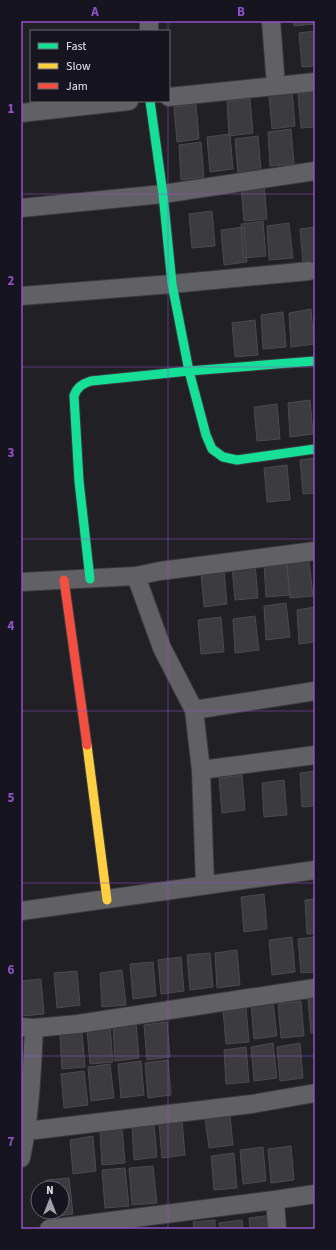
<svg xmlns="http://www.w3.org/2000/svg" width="336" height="1250" font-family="'Source Sans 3',sans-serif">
<rect width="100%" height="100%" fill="#202025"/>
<!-- building -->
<path fill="#3c3b40" stroke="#4a4a4f" d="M293,21H315V24L294,26Z
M315,31V66L302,67L299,33Z
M292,91L295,126L272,129L269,95Z
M315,92V127L301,128L298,94Z
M250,99L253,133L229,136L227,101Z
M196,104L199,139L177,142L174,107Z
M291,129L294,164L270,166L268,132Z
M230,134L233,169L210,172L207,137Z
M258,136L261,171L238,174L235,139Z
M201,142L204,177L181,180L179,145Z
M264,184L267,219L244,221L241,187Z
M212,211L215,246L192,248L189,214Z
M263,221L266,256L243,258L241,224Z
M289,223L293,258L269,260L267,226Z
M244,227L247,262L224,265L221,230Z
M315,227V262L303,263L300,229Z
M311,309L314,344L291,347L289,313Z
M283,312L286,347L263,349L261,315Z
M255,320L258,355L235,357L232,323Z
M310,400L313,434L290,437L288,403Z
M277,404L280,439L257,441L254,407Z
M315,458V493L303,494L300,460Z
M287,465L290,500L267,502L264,468Z
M286,560L290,595L266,597L264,563Z
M309,561L313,596L290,598L287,564Z
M255,563L258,598L235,600L232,566Z
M224,570L227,604L204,607L201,573Z
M286,603L290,637L266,640L264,606Z
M315,607V642L299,644L297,610Z
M255,616L259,650L235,653L233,619Z
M221,617L224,652L201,654L198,620Z
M315,771V806L302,807L300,773Z
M242,775L245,810L222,813L219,778Z
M284,780L287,815L264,817L262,783Z
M264,894L267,929L244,932L241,897Z
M315,899V934H307L305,900Z
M292,937L295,972L272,975L269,940Z
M315,937V972L301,973L298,939Z
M237,950L240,985L217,988L215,953Z
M210,953L213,987L190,990L187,955Z
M181,957L184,991L161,994L158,960Z
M153,962L156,996L133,999L130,964Z
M122,970L126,1005L102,1007L100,973Z
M77,971L80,1005L57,1008L54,973Z
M41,979L44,1014L21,1016V981Z
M315,998V1033H311L308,999Z
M301,1001L304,1036L281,1038L278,1004Z
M273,1002L277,1036L254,1039L251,1005Z
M246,1007L249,1042L226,1044L223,1010Z
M167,1022L170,1057L147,1060L144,1025Z
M136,1023L139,1058L115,1061L113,1026Z
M110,1027L113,1062L90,1064L87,1030Z
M82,1032L85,1067L62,1069L60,1035Z
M273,1043L277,1078L254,1081L251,1047Z
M300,1043L303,1078L280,1081L277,1047Z
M246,1047L249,1082L226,1084L224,1050Z
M168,1060L171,1095L148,1098L145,1063Z
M141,1061L144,1095L121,1098L118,1064Z
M110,1064L114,1098L91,1101L88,1067Z
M84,1071L88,1105L64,1108L61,1074Z
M230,1115L233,1145L209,1148L205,1118Z
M182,1120L185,1155L162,1158L159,1123Z
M154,1123L157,1157L134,1160L132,1126Z
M122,1128L125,1163L102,1165L100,1131Z
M93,1136L96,1171L73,1174L70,1140Z
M291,1146L294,1180L271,1183L268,1149Z
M263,1147L266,1181L243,1184L240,1150Z
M234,1153L237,1188L214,1190L211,1156Z
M153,1166L157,1203L132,1205L129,1168Z
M125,1168L129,1206L105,1208L102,1170Z
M69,1178L73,1214L50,1217V1212H62V1188H47L46,1180Z
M272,1215L273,1229H250L249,1218Z
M215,1220V1229H194L193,1222Z
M242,1220L243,1229H220L219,1223Z"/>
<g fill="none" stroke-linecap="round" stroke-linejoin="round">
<!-- street casing -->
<g stroke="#3a3a3f" stroke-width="20">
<path id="street" d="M149,21V31
M271,21L276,86
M169,97L315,82
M21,113L129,101
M21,208L163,194L315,171
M21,296L172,284L309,271
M136,576L162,648L194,710L201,770L205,885
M21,582L136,576L160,571L315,551
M194,710L315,691
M201,770L315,755
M21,911C119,898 217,883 315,870
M21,1027L34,1028L78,1024L315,988
M27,1131L252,1104L315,1093
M21,1158C30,1116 32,1071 34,1028
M275,1200L277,1229
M49,1229L275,1200L315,1194"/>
</g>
<!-- fast casing -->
<g stroke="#3a3a3f" stroke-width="11">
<path id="fast" d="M150,101L163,194L172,284L189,371L206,435L212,449L223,457L237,460L315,449
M90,579L79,481L74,396C77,387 82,384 91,381L189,371L315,361"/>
</g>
<!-- slow casing -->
<g stroke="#3a3a3f" stroke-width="11">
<path id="slow" d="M87,745L107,900"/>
</g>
<!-- jam casing -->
<g stroke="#3a3a3f" stroke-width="11">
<path id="jam" d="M64,580L87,745"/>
</g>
<!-- street -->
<use href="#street" stroke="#616064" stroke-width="18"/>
<!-- fast -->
<use href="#fast" stroke="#16e098" stroke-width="9"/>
<!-- slow -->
<use href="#slow" stroke="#ffcf43" stroke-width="9"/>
<!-- jam -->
<use href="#jam" stroke="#f24e42" stroke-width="9"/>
</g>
<!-- grid -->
<path fill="none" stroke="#9151c9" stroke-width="1" stroke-opacity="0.55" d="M168,21V31M168,101V1229M21,194H315M21,367H315M21,539H315M21,711H315M21,883H315M21,1056H315"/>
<!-- border -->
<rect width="336" height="1250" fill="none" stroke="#16141e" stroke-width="44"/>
<!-- legend -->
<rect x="30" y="30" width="140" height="72" fill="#16141e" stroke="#6a6872"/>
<rect x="38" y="43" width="20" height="6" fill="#16e098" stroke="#6a6872"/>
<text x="66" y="50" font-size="12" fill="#e9e7ef">Fast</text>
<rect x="38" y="63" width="20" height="6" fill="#ffcf43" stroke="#6a6872"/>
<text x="66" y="70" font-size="12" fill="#e9e7ef">Slow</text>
<rect x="38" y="83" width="20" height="6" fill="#f24e42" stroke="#6a6872"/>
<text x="66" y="90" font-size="12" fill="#e9e7ef">Jam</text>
<!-- north arrow -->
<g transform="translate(50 1200)"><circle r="19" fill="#16141e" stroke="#6a6872"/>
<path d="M0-3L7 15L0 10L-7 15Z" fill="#a3a1a8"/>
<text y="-6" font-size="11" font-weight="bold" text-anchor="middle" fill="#e9e7ef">N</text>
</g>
<rect x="22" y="22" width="292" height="1206" fill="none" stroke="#9151c9" stroke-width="1.5"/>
<g font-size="13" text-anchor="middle" font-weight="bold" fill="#9151c9">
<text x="95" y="16">A</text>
<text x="241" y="16">B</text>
<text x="11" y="113">1</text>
<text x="11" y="285">2</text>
<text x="11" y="457">3</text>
<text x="11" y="630">4</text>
<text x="11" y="802">5</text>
<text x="11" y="974">6</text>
<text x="11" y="1146">7</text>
</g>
</svg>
